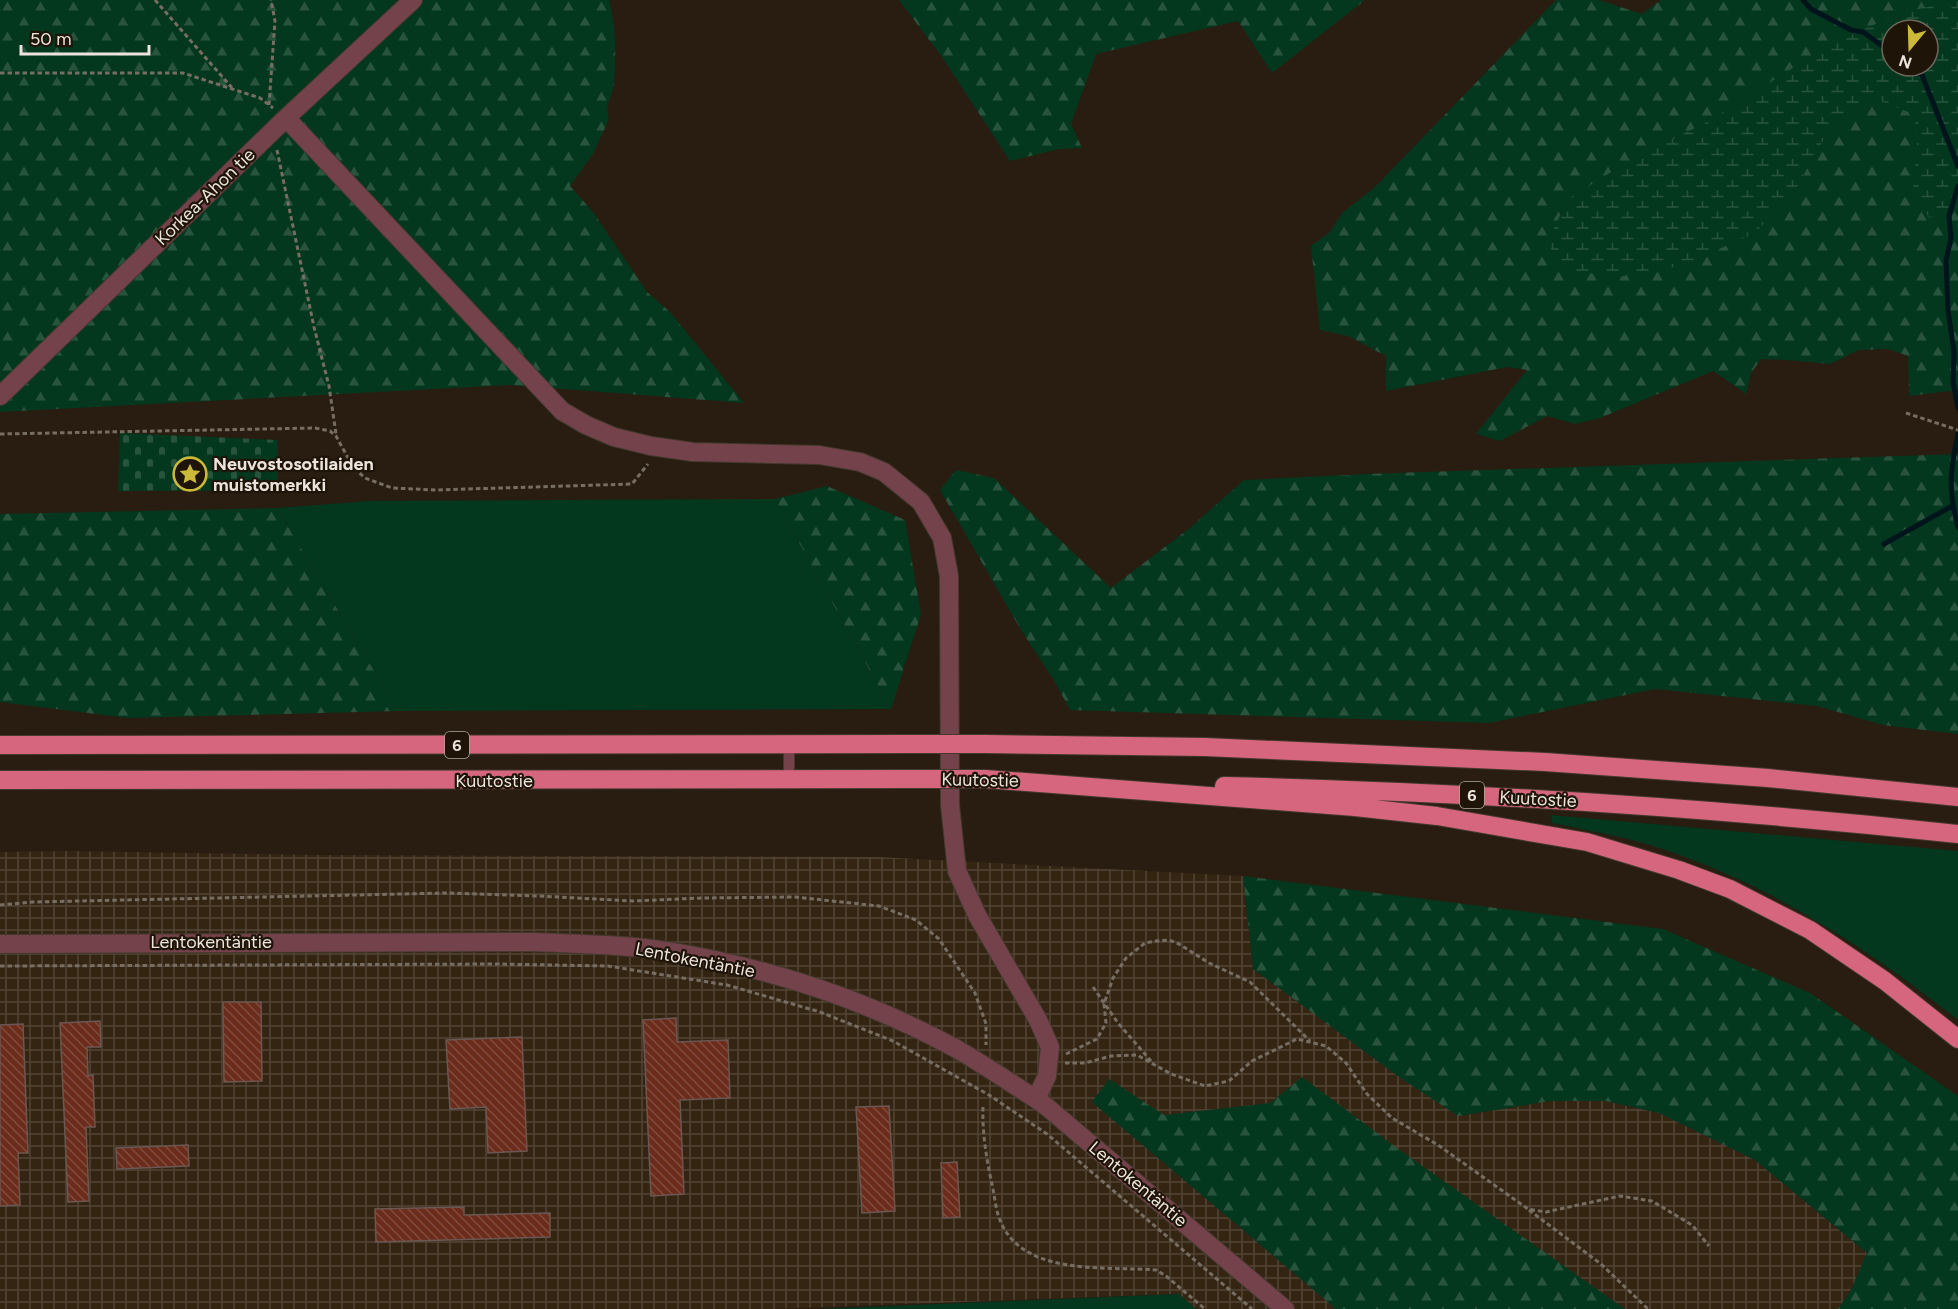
<svg xmlns="http://www.w3.org/2000/svg" width="1958" height="1309" font-family="Figtree,sans-serif">
<defs>
<pattern id="industrial-grid" width="8" height="8" patternUnits="userSpaceOnUse" patternTransform="scale(1.5)"><rect width="8" height="8" fill="#342513"/><path d="M0 4h8M4 0v8" fill="none" stroke="#524435"/></pattern>
<pattern id="forest-firs" width="22" height="20" patternUnits="userSpaceOnUse" patternTransform="scale(1.5)"><rect width="22" height="20" fill="#03371e"/><path d="M5 1l3.5 6h-7zM16 11l3.5 6h-7z" fill="#28543e"/></pattern>
<pattern id="wetland-marsh" width="20" height="14" patternUnits="userSpaceOnUse" patternTransform="scale(1.5)"><rect width="20" height="14" fill="#03371e"/><path d="M1 5h8M5 5V1M11 12h8M15 12V8" fill="none" stroke="#28543e"/></pattern>
<pattern id="cemetery-stones" width="16" height="16" patternUnits="userSpaceOnUse" patternTransform="scale(1.5)"><rect width="16" height="16" fill="#03371e"/><path d="M2 7V4a2 2 0 0 1 4 0v3zM10 15v-3a2 2 0 0 1 4 0v3z" fill="#28543e"/></pattern>
<pattern id="building-back-hatch" width="6" height="6" patternUnits="userSpaceOnUse" patternTransform="scale(1.5)"><rect width="6" height="6" fill="#6b2c1c"/><path d="M-1 5l2 2M0 0l6 6M5-1l2 2" fill="none" stroke="#804a3c"/></pattern>
</defs>
<rect width="100%" height="100%" fill="#281d10"/>
<!-- industrial -->
<path fill="url(#industrial-grid)" d="M68,851L324,855L878,857L1243,876L1253,969L1465,1115L1550,1101H1606L1659,1113L1755,1160L1867,1253L1851,1290L1838,1309H1196L1178,1294L771,1309H0V852Z"/>
<!-- green -->
<path fill="#03371e" d="M775,499L891,709L398,711L277,508L369,501Z
M1551,815L1958,851V1020C1863,944 1746,869 1628,839C1603,833 1577,828 1552,823Z
M1179,1294L1196,1309H816Z"/>
<!-- forest -->
<path fill="url(#forest-firs)" fill-rule="evenodd" d="M0,0H609C616,25 616,56 614,82C613,97 604,102 609,119L593,154L570,186L593,212L647,292L670,312L744,403L512,385L0,412Z
M899,0H1365L1272,73L1238,21L1096,54L1071,124L1082,148L1059,149L1010,161L942,57Z
M1556,0H1599L1642,14L1661,0H1958V390L1909,396L1908,356L1888,349L1859,350L1830,364L1787,360L1761,359L1751,373L1746,394L1713,371L1600,418L1575,424L1547,416L1500,441L1476,434L1527,370L1507,367L1386,391V356L1348,336L1320,330L1311,246L1330,232L1342,213L1374,188ZM1892,30H1928V66H1892Z
M1958,454V734L1883,725L1817,706L1655,689L1489,723L1070,710L1055,682L1021,630L940,490L956,470L994,478L1111,588L1191,527L1244,480L1367,474Z
M827,486L905,520L921,614L891,709L775,499Z
M277,508L398,711L128,718L0,702V514Z
M1243,876L1663,929L1810,993L1958,1096V1309H1838L1851,1290L1867,1253L1755,1160L1659,1113L1606,1101H1550L1458,1116L1399,1077L1253,969Z
M1302,1077L1401,1151L1625,1309H1336L1092,1102L1109,1079L1164,1115L1270,1103Z"/>
<!-- wetland -->
<path fill="url(#wetland-marsh)" fill-rule="evenodd" d="M1958,0V207L1929,218L1913,189L1918,133L1913,114L1866,95L1822,142L1790,199L1753,234L1680,266L1618,277L1566,270L1547,243L1568,199L1629,161L1709,121L1824,48L1897,14ZM1892,30H1928V66H1892Z"/>
<!-- cemetery -->
<path fill="url(#cemetery-stones)" d="M120,433L278,440V490L118,491Z"/>
<g fill="none" stroke-linecap="round" stroke-linejoin="round">
<!-- stream -->
<path stroke="#00141c" stroke-width="5" d="M1803,0L1811,9L1851,30L1863,32L1892,53
M1910,66L1922,75L1958,166
M1958,186L1949,216L1951,238L1946,261L1948,310L1954,352L1953,382L1958,408
M1958,434C1950,471 1948,490 1958,527
M1884,544L1952,506"/>
</g>
<!-- building -->
<path fill="url(#building-back-hatch)" stroke="#6b5752" stroke-width="1.5" d="M223,1002H261L262,1081L224,1082Z
M676,1018L677,1042L728,1040L730,1098L680,1100L684,1194L651,1196L643,1020Z
M100,1021L101,1047H87L88,1076L93,1075L95,1127H86L89,1201L68,1202L60,1023Z
M23,1024L28,1153H18L20,1205L0,1206V1025Z
M522,1037L527,1151L488,1153L486,1107L450,1109L446,1040Z
M889,1106L895,1211L862,1213L856,1107Z
M188,1145L189,1166L117,1169L116,1148Z
M957,1162L960,1217L943,1218L941,1163Z
M464,1207V1215L550,1213V1237L376,1242L375,1209Z"/>
<g fill="none" stroke-linecap="round" stroke-linejoin="round">
<!-- service casing -->
<g stroke="#43392d" stroke-width="12">
<path id="service" d="M789,745V779"/>
</g>
<!-- minor casing -->
<g stroke="#43392d" stroke-width="20">
<path id="minor" d="M286,118L562,411L586,425L614,437L651,446L693,452L819,455L860,462L884,472L921,502L942,538L949,576L950,805L957,871L977,915L1038,1020L1050,1047L1047,1076L1036,1099
M0,396L286,118L413,0"/>
</g>
<!-- tertiary casing -->
<g stroke="#43392d" stroke-width="20">
<path id="tertiary" d="M0,944L534,942C577,944 622,944 666,951C766,967 866,1000 955,1048C983,1064 1009,1082 1036,1099L1047,1107L1285,1309"/>
</g>
<!-- trunk casing -->
<g stroke="#43392d" stroke-width="20">
<path id="trunk" d="M986,744L1205,747L1545,762L1768,778L1958,797
M0,745L914,744
M985,779L1355,807L1437,816L1587,842L1679,870L1730,889L1810,930L1885,981L1958,1039
M0,780L911,779
M1224,786C1469,792 1714,808 1958,834"/>
</g>
<!-- path -->
<path stroke="#776e63" stroke-width="3" stroke-dasharray="4.5 3" stroke-linecap="butt" d="M155,0L233,89
M0,73H183L260,98L273,108
M269,105L275,21L271,0
M277,150L314,327L329,386L336,434
M1906,413L1958,430
M0,434L315,428L330,431L336,436L353,467L365,478L392,488L435,490L632,484L648,464
M0,905L33,902L447,893L539,896L633,901L702,898L795,897L879,906L916,920L939,939L975,993L986,1024V1045
M0,966L496,964L608,966L727,985L820,1012L893,1041L989,1095L1047,1134L1252,1309
M1093,987L1118,1023L1151,1061
M1066,1054L1097,1039L1106,1023L1104,1004L1113,978L1126,958L1145,943L1156,941L1169,940L1179,944L1209,963L1250,982L1310,1041
M1065,1063H1085L1111,1056L1137,1055L1171,1074L1205,1086L1229,1081L1252,1061L1297,1039L1326,1046L1346,1063L1367,1094L1392,1118L1438,1145L1528,1209L1546,1212L1620,1196L1652,1201L1692,1225L1709,1246
M983,1107C982,1134 987,1162 993,1189C995,1199 996,1211 1000,1220C1022,1277 1106,1266 1156,1270L1166,1276L1205,1309
M1529,1210L1601,1264L1648,1309"/>
<!-- service -->
<use href="#service" stroke="#73424b" stroke-width="10"/>
<!-- minor -->
<use href="#minor" stroke="#73424b" stroke-width="18"/>
<!-- tertiary -->
<use href="#tertiary" stroke="#73424b" stroke-width="18"/>
<!-- trunk -->
<use href="#trunk" stroke="#d6667e" stroke-width="18"/>
<!-- trunk-bridge casing -->
<g stroke="#43392d" stroke-width="20" stroke-linecap="butt">
<path id="trunk-bridge" d="M914,744H986
M911,779H985"/>
</g>
<!-- trunk-bridge -->
<use href="#trunk-bridge" stroke="#d6667e" stroke-width="18"/>
</g>
<!-- icons -->
<defs>
<g id="sight-ring" transform="scale(1.725)"><circle r="9.5" fill="#1e1408" stroke="#cbba39" stroke-width="1.5"/><path d="M0-6L1.8-2.2L6-1.7L2.9 1.2L3.7 5.4L0 3.3L-3.7 5.4L-2.9 1.2L-6-1.7L-1.8-2.2Z" fill="#cbba39"/></g>
</defs>
<g fill-rule="evenodd">
<use href="#sight-ring" x="190" y="474"/>
</g>
<g text-anchor="middle" stroke-width="4.5" stroke-linejoin="round" paint-order="stroke">
<!-- shield labels -->
<g fill="#1e1408" stroke="#aea69c" stroke-width="1.5">
<rect x="445" y="732" width="24" height="26" rx="4.5"/>
<rect x="1460" y="782" width="24" height="26" rx="4.5"/>
</g>
<g font-size="16" font-weight="bold" fill="#ece4dc">
<text x="457" y="751">6</text>
<text x="1472" y="801">6</text>
</g>
<!-- street labels -->
<g font-size="18" fill="#ece4dc" stroke="#1e1408">
<text transform="translate(205 197) rotate(-44)" y="6">Korkea-Ahon tie</text>
<text transform="translate(980 780) rotate(1)" y="6">Kuutostie</text>
<text x="494" y="787">Kuutostie</text>
<text transform="translate(1538 799) rotate(3)" y="6">Kuutostie</text>
<text x="211" y="948">Lentokentäntie</text>
<text transform="translate(695 960) rotate(11)" y="6">Lentokentäntie</text>
<text transform="translate(1138 1184) rotate(40)" y="6">Lentokentäntie</text>
</g>
<!-- poi labels -->
<g font-size="18" font-weight="bold" fill="#ece4dc" stroke="#1e1408" text-anchor="start">
<text x="213" y="470">Neuvostosotilaiden<tspan x="213" dy="21">muistomerkki</tspan></text>
</g>
</g>
<!-- north arrow -->
<g transform="translate(1910 48) rotate(199)"><circle r="28" fill="#1e1408" stroke="#70675d" stroke-width="1.5"/>
<path d="M0-4.5L10 22L0 15L-10 22Z" fill="#cbba39"/>
<text y="-9" font-size="16" font-weight="bold" text-anchor="middle" fill="#ece4dc">N</text>
</g>
<!-- scale -->
<path d="M21 45v9h128v-9" fill="none" stroke="#ece4dc" stroke-width="3"/>
<text x="30" y="45" font-size="18" fill="#ece4dc" stroke="#1e1408" stroke-width="4.5" paint-order="stroke">50 m</text>
</svg>
